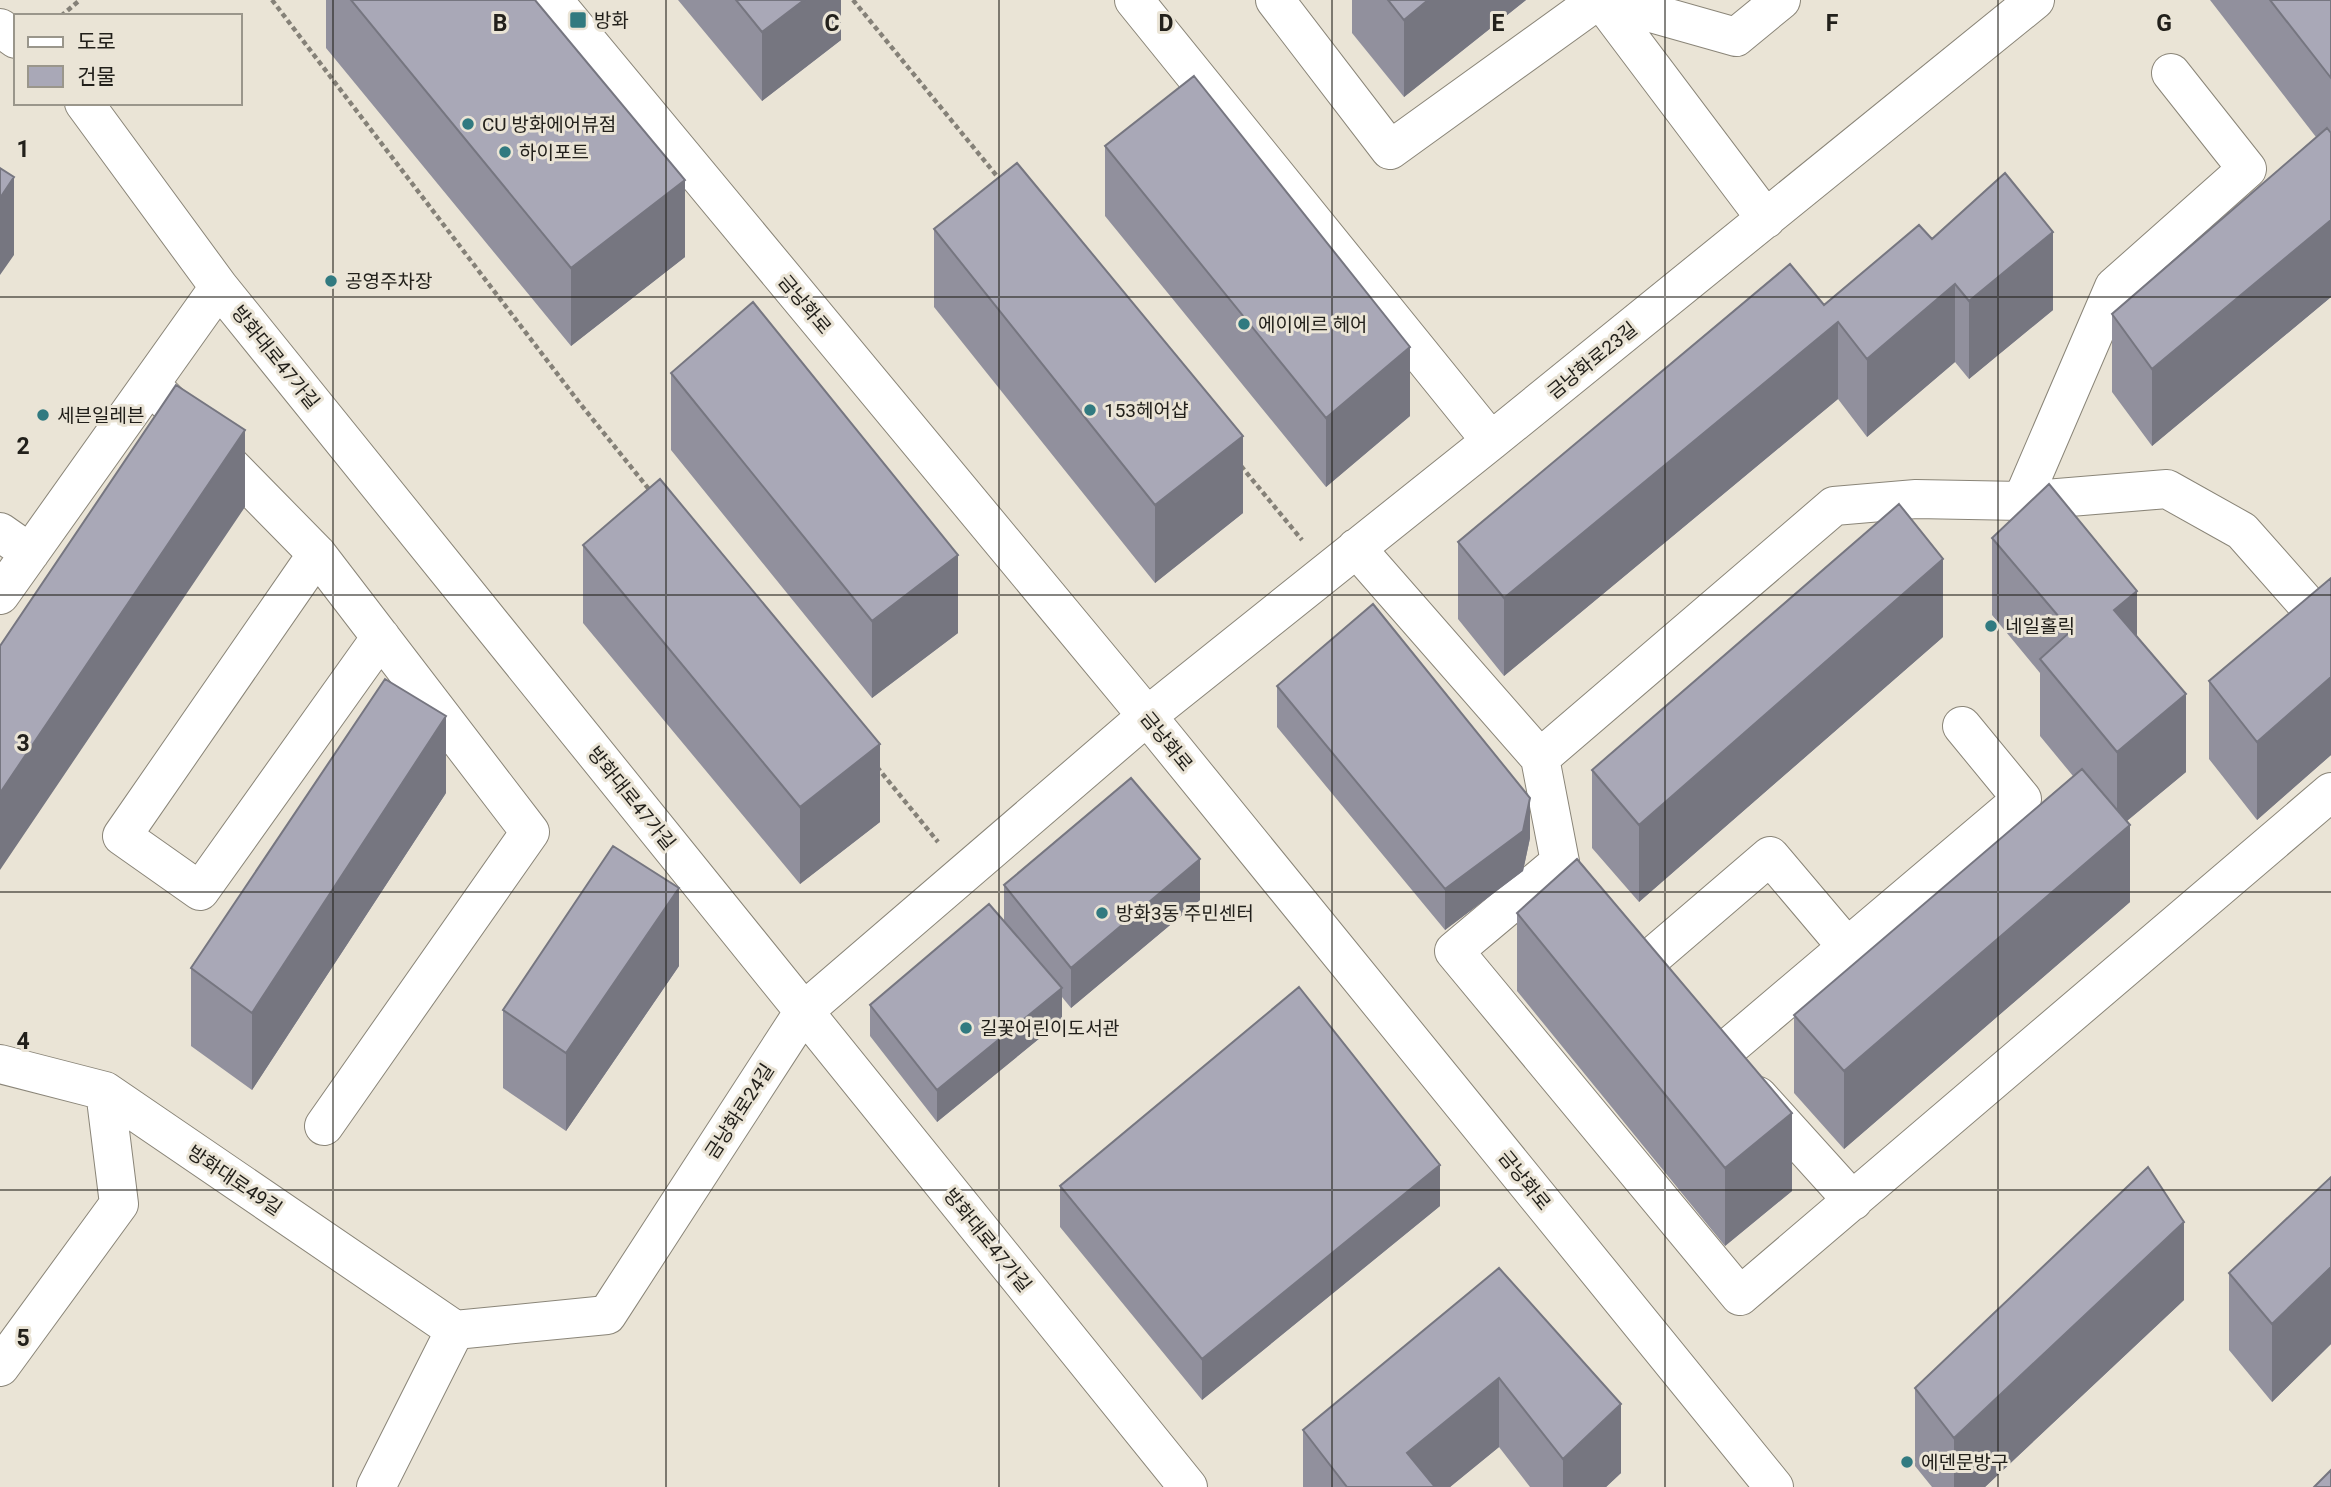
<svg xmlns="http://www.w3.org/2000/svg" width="2331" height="1487" font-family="Roboto,'Noto Sans KR',sans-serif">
<rect width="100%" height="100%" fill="#eae4d6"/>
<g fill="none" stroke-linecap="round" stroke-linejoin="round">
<!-- minor casing -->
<g stroke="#8a8578" stroke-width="40">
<path id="minor" d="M1134,0L1491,441
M1275,0L1390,150L1598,0
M1601,0L1766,219
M1605,0L1736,37L1781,0
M0,28L16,39
M84,103L219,287L1188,1487
M150,384L317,554L530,832L324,1126
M2022,501L2114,287L2247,169L2171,73
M0,532L30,553
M1356,548L1540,758L1834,506L1916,499L2022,501L2167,489L2242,531L2318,617L2331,605
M317,554L122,836L200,891L381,637
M0,595L219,287
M1147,716L1774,1487
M1540,758L1560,862L1454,951L1740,1296L2331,792
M1644,964L1770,856L1847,947
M1721,1054L2022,799L1962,726
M0,1064L105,1091L455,1330
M1758,1096L1853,1201
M455,1330L607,1315L804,1011L1147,716L1491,441L2035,0
M0,1367L119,1204L105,1091
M376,1487L455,1330"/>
</g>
<!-- major casing -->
<g stroke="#8a8578" stroke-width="40">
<path id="major" d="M553,0L1147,716"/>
</g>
<!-- path -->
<path stroke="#858178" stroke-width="4.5" stroke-dasharray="5 3.5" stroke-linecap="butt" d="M272,0L578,401L652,493
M853,0L1001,181
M61,16L80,0
M1241,466L1302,540
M877,767L938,842"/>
<!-- minor -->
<use href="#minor" stroke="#fff" stroke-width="38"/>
<!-- major -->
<use href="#major" stroke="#fff" stroke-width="38"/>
</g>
<!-- wall -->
<path fill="#91909d" d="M326,0H535L685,257L571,346L326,48Z
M678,0H841V40L762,101Z
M1352,0H1526L1404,97L1352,33Z
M2210,0H2331V297L2152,446L2112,392V314L2316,137Z
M1105,146L1410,416L1326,487L1105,216Z
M934,229L1243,513L1155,583L934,307Z
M1932,239L2053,310L1969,379L1955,362L1867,437L1838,399L1504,676L1458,619V542L1824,305Z
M671,373L958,633L872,698L671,450Z
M1992,538L2137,636L2186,772L2127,821L2130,902L1844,1149L1794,1093V1015L2073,776L2040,736V673L1992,615Z
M583,545L880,822L800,884L583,623Z
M2331,578V755L2257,820L2209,759V681Z
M1943,637L1639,902L1592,848V770Z
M1277,686L1530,838L1523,871L1445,930L1277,727Z
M446,793L252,1090L191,1046V968Z
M1004,885L1200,900L1071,1008L1062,997V1020L937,1122L870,1036V1005L1004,921Z
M1517,913L1792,1191L1725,1246L1517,991Z
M679,966L566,1131L503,1088V1010Z
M2331,1177V1344L2272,1402L2229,1350V1273Z
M1060,1186L1440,1206L1202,1400L1060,1227Z
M1499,1268L1621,1473L1606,1487H1530L1499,1447L1450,1487H1303V1430Z
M2184,1300L1985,1487H1932L1915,1466V1388Z"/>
<!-- shaded-wall -->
<path fill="#767680" d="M804,0H841V40L762,101V32Z
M1428,0H1526L1404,97V20Z
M14,177V255L0,275V198Z
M685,180V257L571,346V268Z
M2331,220V297L2152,446V369Z
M2053,232V310L1969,379V301Z
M1955,284V362L1867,437V359Z
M1838,322V399L1504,676V598Z
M1410,347V416L1326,487V418Z
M245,430V507L0,870V793Z
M1243,436V513L1155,583V505Z
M958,555V633L872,698V621Z
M1943,559V637L1639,902V825Z
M2137,591V669L2114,610Z
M2331,677V755L2257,820V742Z
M2186,694V772L2117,829V752Z
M446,716V793L252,1090V1013Z
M880,744V822L800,884V807Z
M1530,798V838L1523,871L1445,930V889Z
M2130,825V902L1844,1149V1071Z
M1200,859V900L1071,1008V968Z
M679,888V966L566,1131V1053Z
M1062,988V1020L937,1122V1090Z
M1792,1113V1191L1725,1246V1168Z
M1440,1165V1206L1202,1400V1359Z
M2184,1222V1300L1985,1487H1954V1438Z
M2331,1267V1344L2272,1402V1324Z
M1499,1378V1447L1450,1487H1407V1453Z
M1621,1404V1473L1606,1487H1563V1459Z"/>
<!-- building -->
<path fill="#a9a8b7" stroke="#767680" stroke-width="2" d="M351,0H535L685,180L571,268Z
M736,0H804L762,32Z
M1388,0H1428L1404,20Z
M2270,0H2331V78Z
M1194,76L1410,347L1326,418L1105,146Z
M2327,128L2331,133V220L2152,369L2112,314Z
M1017,163L1243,436L1155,505L934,229Z
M0,168L14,177L0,198Z
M2005,173L2053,232L1969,301L1955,284L1867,359L1838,322L1504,598L1458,542L1790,264L1824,305L1919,225L1932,239Z
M753,302L958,555L872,621L671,373Z
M176,385L245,430L0,793V646Z
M660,479L880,744L800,807L583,545Z
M2049,484L2137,591L2114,610L2186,694L2117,752L2040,659L2071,631L1992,538Z
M1899,504L1943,559L1639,825L1592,770Z
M2331,578V677L2257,742L2209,681Z
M1373,604L1530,798L1523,831L1445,889L1277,686Z
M385,679L446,716L252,1013L191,968Z
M2082,769L2130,825L1844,1071L1794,1015Z
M1131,778L1200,859L1071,968L1004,885Z
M613,846L679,888L566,1053L503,1010Z
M1577,859L1792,1113L1725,1168L1517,913Z
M989,904L1062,988L937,1090L870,1005Z
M1299,987L1440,1165L1202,1359L1060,1186Z
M2148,1167L2184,1222L1954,1438L1915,1388Z
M2331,1177V1267L2272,1324L2229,1273Z
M1499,1268L1621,1404L1563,1459L1499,1378L1407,1453L1435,1487H1347L1303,1430Z
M2331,1470V1487H2314Z"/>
<!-- grid -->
<path fill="none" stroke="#22201b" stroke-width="2" stroke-opacity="0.55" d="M333,0V1487M666,0V1487M999,0V1487M1332,0V1487M1665,0V1487M1998,0V1487M0,297H2331M0,595H2331M0,892H2331M0,1190H2331"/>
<!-- markers -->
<g fill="#317a80" stroke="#eae4d6" stroke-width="2.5">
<rect x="569" y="11" width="18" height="18" rx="3.5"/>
<circle cx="468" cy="124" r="7"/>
<circle cx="505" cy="152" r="7"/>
<circle cx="331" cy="281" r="7"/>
<circle cx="1244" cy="324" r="7"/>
<circle cx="1090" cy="410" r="7"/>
<circle cx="43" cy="415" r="7"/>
<circle cx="1991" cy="626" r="7"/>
<circle cx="1102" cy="913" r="7"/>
<circle cx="966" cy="1028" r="7"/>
<circle cx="1907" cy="1462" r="7"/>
</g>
<g text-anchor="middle" stroke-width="6" stroke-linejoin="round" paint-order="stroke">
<!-- poi labels -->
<g font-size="19" fill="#22201b" stroke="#eae4d6" text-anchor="start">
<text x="594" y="27">방화</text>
<text x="482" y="131">CU 방화에어뷰점</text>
<text x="519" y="159">하이포트</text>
<text x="345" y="288">공영주차장</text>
<text x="1258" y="331">에이에르 헤어</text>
<text x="1104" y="417">153헤어샵</text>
<text x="57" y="422">세븐일레븐</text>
<text x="2005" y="633">네일홀릭</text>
<text x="1116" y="920">방화3동 주민센터</text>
<text x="980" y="1035">길꽃어린이도서관</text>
<text x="1921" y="1469">에덴문방구</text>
</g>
<!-- street labels -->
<g font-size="19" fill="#22201b" stroke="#eae4d6">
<text transform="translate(805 304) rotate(50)" y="7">금낭화로</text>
<text transform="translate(276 357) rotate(51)" y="7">방화대로47가길</text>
<text transform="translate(1592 360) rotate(-39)" y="7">금낭화로23길</text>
<text transform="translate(1167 741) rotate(51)" y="7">금낭화로</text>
<text transform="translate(632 798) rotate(51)" y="7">방화대로47가길</text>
<text transform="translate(739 1111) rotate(-57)" y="7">금낭화로24길</text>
<text transform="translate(235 1180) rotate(34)" y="7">방화대로49길</text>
<text transform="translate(1525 1180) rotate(51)" y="7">금낭화로</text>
<text transform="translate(988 1240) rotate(51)" y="7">방화대로47가길</text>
</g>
</g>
<g font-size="23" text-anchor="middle" font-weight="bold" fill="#22201b" stroke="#eae4d6" stroke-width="6" stroke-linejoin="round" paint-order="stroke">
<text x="500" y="31">B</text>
<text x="832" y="31">C</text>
<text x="1166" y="31">D</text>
<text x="1498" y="31">E</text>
<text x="1832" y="31">F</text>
<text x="2164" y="31">G</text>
<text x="23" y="157">1</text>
<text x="23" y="454">2</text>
<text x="23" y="751">3</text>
<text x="23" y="1049">4</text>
<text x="23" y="1346">5</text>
</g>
<!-- legend -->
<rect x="14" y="14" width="228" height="91" fill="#eae4d6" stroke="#9a968b" stroke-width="2"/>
<rect x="28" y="37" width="35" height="10" fill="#ffffff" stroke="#9a968b" stroke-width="2"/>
<text x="77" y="49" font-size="21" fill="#22201b">도로</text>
<rect x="28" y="66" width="35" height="21" fill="#a9a8b7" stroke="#9a968b" stroke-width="2"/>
<text x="77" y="84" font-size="21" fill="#22201b">건물</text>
</svg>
